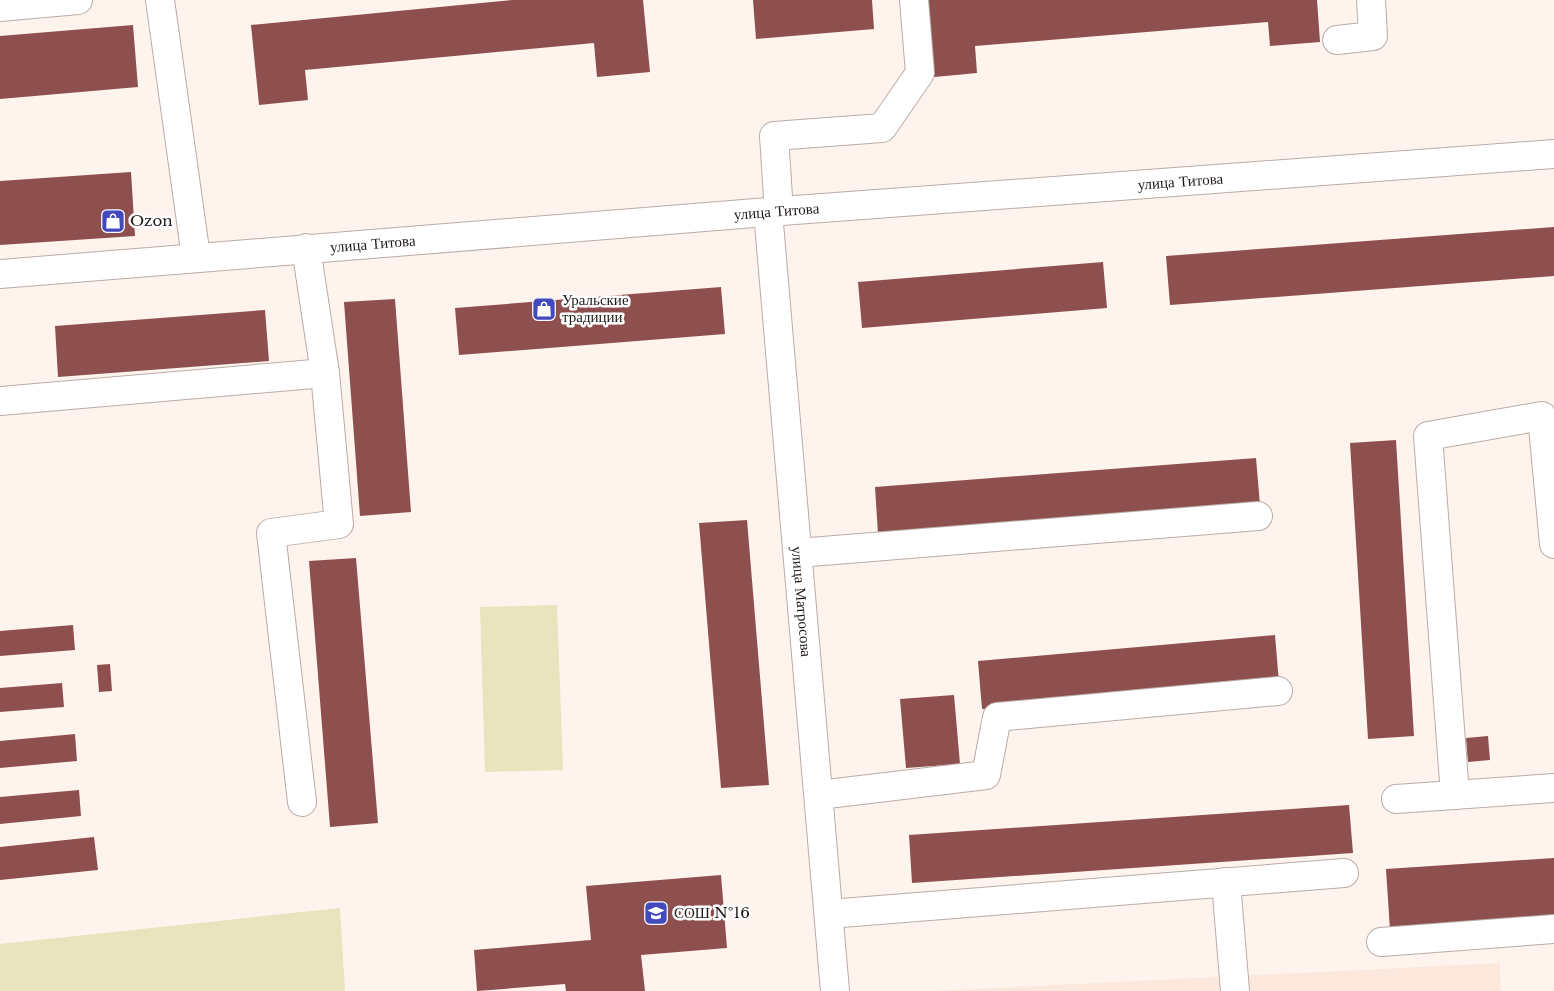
<svg xmlns="http://www.w3.org/2000/svg" width="1554" height="991" font-family="'Libre Baskerville',serif">
<rect width="100%" height="100%" fill="#fef3ed"/>
<!-- built -->
<path fill="#fce7dc" d="M1500,963L1501,991H935Z"/>
<!-- green -->
<path fill="#e8e4be" d="M557,605L563,770L485,772L480,607Z
M340,908L345,991H0V944Z"/>
<!-- building -->
<path fill="#8d504e" d="M512,0H643L650,72L597,77L594,43L305,70L308,100L259,105L251,25Z
M753,0H872L874,29L756,39Z
M918,0H1317L1320,42L1270,46L1268,22L975,46L977,73L924,78Z
M133,25L138,87L0,99V36Z
M131,172L135,236L0,245V181Z
M1554,227V276L1170,305L1166,256Z
M1103,262L1107,308L862,328L858,282Z
M721,287L725,334L459,355L455,308Z
M395,299L411,512L360,516L344,302Z
M265,310L269,361L58,377L55,326Z
M1396,440L1414,736L1368,739L1350,443Z
M1256,458L1260,505L878,534L875,487Z
M747,520L769,785L721,788L699,523Z
M356,558L378,823L330,827L309,561Z
M73,625L75,650L0,656V631Z
M1275,635L1279,683L982,709L978,661Z
M110,664L112,691L99,692L97,665Z
M62,683L64,707L0,712V688Z
M954,695L960,764L906,768L900,699Z
M75,734L77,761L0,768V741Z
M1488,736L1490,760L1468,762L1466,738Z
M79,790L81,816L0,824V797Z
M1349,805L1353,853L912,883L909,835Z
M94,837L98,870L0,880V847Z
M1554,858V919L1390,930L1386,869Z
M721,875L727,948L641,955L645,991H566L565,984L477,991L474,950L591,940L586,886Z"/>
<g fill="none" stroke-linecap="round" stroke-linejoin="round">
<!-- minor casing -->
<g stroke="#b9aca6" stroke-width="30">
<g id="minor">
<path d="M160,0L196,257"/>
<path d="M0,7L78,0"/>
<path d="M1337,40L1373,36L1371,0"/>
<path id="s1" d="M768,212L835,991"/>
<path d="M779,212L774,136L882,128L920,73L914,0"/>
<path id="s2" d="M0,274L768,212L1554,154"/>
<path d="M0,401L325,373"/>
<path d="M798,553L1258,516"/>
<path d="M819,795L986,775L997,717L1278,691"/>
<path d="M1455,795L1428,436L1542,416L1554,544"/>
<path d="M1396,799L1554,788"/>
<path d="M302,802L271,533L339,524L325,373L306,248"/>
<path d="M1226,882L1235,991"/>
<path d="M829,914L1344,873"/>
<path d="M1381,942L1554,929"/>
</g>
</g>
<!-- minor -->
<use href="#minor" stroke="#fff" stroke-width="28"/>
</g>
<!-- icons -->
<defs>
<g id="shop-square" transform="scale(1.25)"><rect x="-9" y="-9" width="18" height="18" rx="4" fill="#4249bd" stroke="#fff"/><path d="M-5-2.5h2.3a2.7 3.5 0 0 1 5.4 0H5L5.5 6h-11ZM-1.5-2.5h3a1.5 2.3 0 0 0-3 0Z" fill="#fff"/></g>
<g id="school-square" transform="scale(1.25)"><rect x="-9" y="-9" width="18" height="18" rx="4" fill="#4249bd" stroke="#fff"/><path d="M0-5L7-2L0 1L-7-2ZM-4 1L0 2.5L4 1V4Q0 6-4 4Z" fill="#fff"/></g>
</defs>
<g fill-rule="evenodd">
<use href="#shop-square" x="113" y="221"/>
<use href="#shop-square" x="544" y="309"/>
<use href="#school-square" x="656" y="913"/>
</g>
<g text-anchor="middle" stroke-width="5" stroke-linejoin="round" paint-order="stroke">
<!-- street labels -->
<g font-size="15" fill="#1e1917" stroke="#fff">
<text dy="5" stroke="none"><textPath href="#s2" startOffset="1184">улица Титова</textPath></text>
<text dy="5" stroke="none"><textPath href="#s2" startOffset="779">улица Титова</textPath></text>
<text dy="5" stroke="none"><textPath href="#s2" startOffset="374">улица Титова</textPath></text>
<text dy="5" stroke="none"><textPath href="#s1" startOffset="391">улица Матросова</textPath></text>
</g>
<!-- poi labels -->
<g font-size="15" fill="#1e1917" stroke="#fff" text-anchor="start">
<text x="130" y="226">Ozon</text>
<text x="562" y="305">Уральские<tspan x="562" dy="17">традиции</tspan></text>
<text x="674" y="918">СОШ №16</text>
</g>
</g>
</svg>
